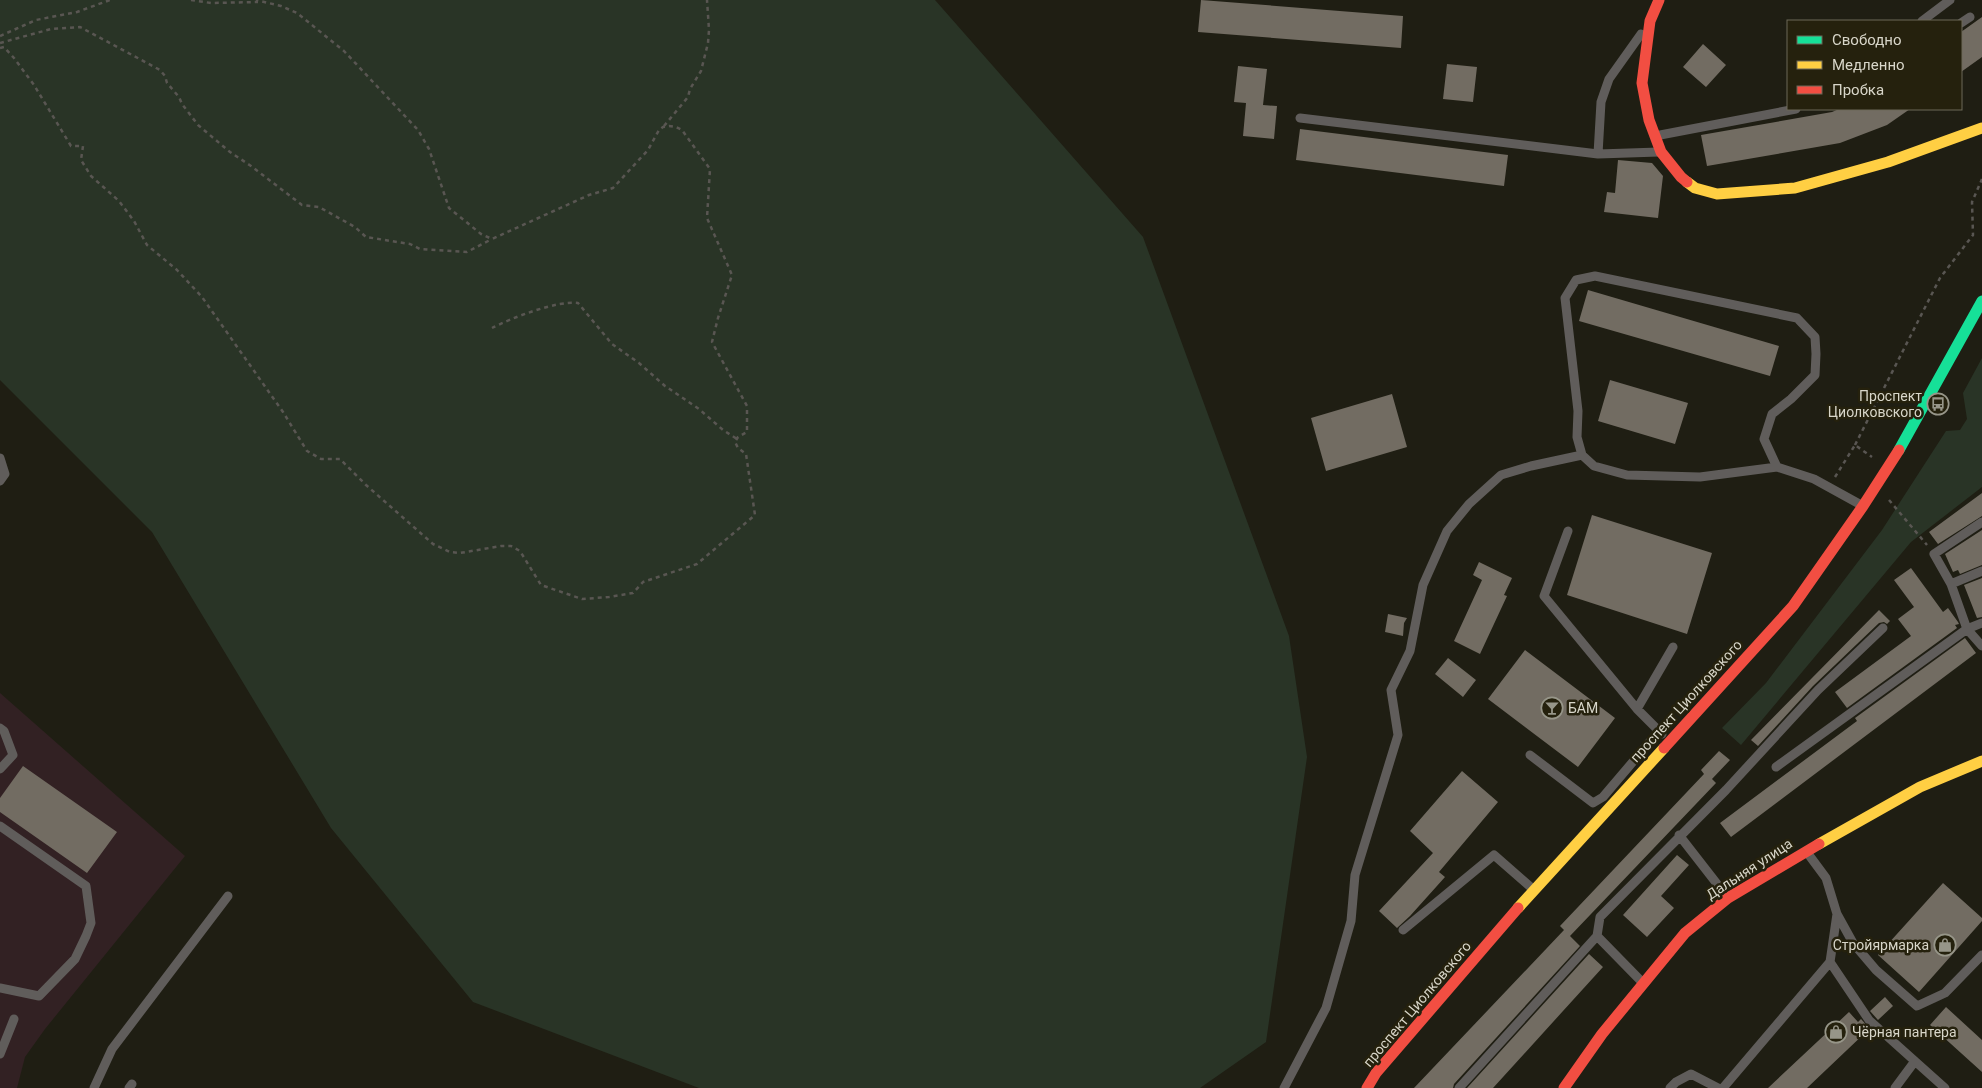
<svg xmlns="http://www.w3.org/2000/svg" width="1982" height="1088" font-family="Roboto,sans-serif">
<rect width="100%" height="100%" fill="#1f1e13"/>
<!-- industrial -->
<path fill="#322123" d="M0,693L185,856L45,1029L25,1057L17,1088H0Z"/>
<!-- green -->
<path fill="#293426" d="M0,0H935L1143,237L1289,636L1307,757L1266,1042L1200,1088H699L473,1002L331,828L152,532L0,380Z
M1982,358V487L1911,542L1741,745L1722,728L1766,683L1882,530L1946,431L1960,430L1967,419L1963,393Z"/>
<!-- building -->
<path fill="#726c62" d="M1201,0L1403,16L1401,48L1198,32Z
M1982,17V57L1961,72V32Z
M1703,44L1726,65L1706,87L1683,67Z
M1447,64L1477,67L1473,102L1443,99Z
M1238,66L1267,69L1263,105L1277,106L1274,139L1243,136L1246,103L1234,102Z
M1839,109H1910L1887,125L1840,143L1707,166L1701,135L1832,112Z
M1300,129L1508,155L1504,186L1296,160Z
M1618,160L1652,163L1663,176L1658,218L1604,212L1607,192L1615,193Z
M1588,290L1779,346L1770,376L1579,321Z
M1610,380L1688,403L1675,444L1598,421Z
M1392,394L1407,447L1326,471L1311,418Z
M1982,493V516L1938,544L1929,532Z
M1592,515L1712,553L1687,634L1567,595Z
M1982,530V565L1960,574L1958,570L1953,572L1945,554Z
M1479,562L1512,578L1504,595L1507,596L1480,654L1454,641L1482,580L1473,575Z
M1911,568L1943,612L1948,608L1958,622L1959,624L1955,625L1957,628L1847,708L1835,692L1911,636L1898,619L1914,607L1894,580Z
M1982,578V617L1977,618L1964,585Z
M1879,610L1890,621L1887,624L1884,622L1879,623L1813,686L1758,746L1751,740Z
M1388,614L1407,618L1404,623L1403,636L1385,632Z
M1965,638L1976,653L1731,837L1720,823L1857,721L1855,718Z
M1525,650L1615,718L1578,767L1488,699Z
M1448,658L1476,680L1463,697L1435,674Z
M1719,751L1730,760L1712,779L1716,783L1570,936L1580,946L1454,1084L1453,1088H1414L1564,930L1560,926L1704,774L1701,770Z
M23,766L117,832L87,873L0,812V798Z
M1462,771L1498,802L1439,872L1445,877L1410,916L1397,928L1379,911L1433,853L1410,831Z
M1677,855L1689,865L1661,896L1674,908L1647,937L1623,915Z
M1943,883L1982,918V921L1919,992L1878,955Z
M1589,954L1603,967L1493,1088H1467Z
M1885,997L1893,1006L1878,1020L1870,1011Z
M1946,1007L1982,1040V1072L1930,1025Z
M1849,1012L1858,1022L1861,1019L1869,1028L1867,1031L1807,1088H1768Z"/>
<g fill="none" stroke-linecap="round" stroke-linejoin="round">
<!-- path -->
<path stroke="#595652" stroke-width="2.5" stroke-dasharray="4 4" stroke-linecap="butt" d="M191,0L211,3L258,2
M0,36L36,20L77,12L110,0
M0,43L51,29L80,27L160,70L165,76L167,83L179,97L182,104L198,125L230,152L251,166L302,205L319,207L355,227L366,237L410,244L420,249L467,252L492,239
M0,48L4,47L14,58L34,85L71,146H83L81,160L91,176L119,201L134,221L147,245L177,270L202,297L283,412L307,451L321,459H340L366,485L433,544L450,552L460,553L501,546H511L520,551L541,585L582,599L609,597L633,593L643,582L697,564L755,515L746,454L738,448L735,442L738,437L747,432V406L712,342L718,318L732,275L707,218L710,169L682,130L676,127L669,126L663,127L659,130L648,150L613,188L589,195L492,239L481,234L449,208L429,149L418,130L344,51L297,13L281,6L256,0
M664,126L688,97L690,89L701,71L708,43L709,30L707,0
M492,328C511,318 558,300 578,303L612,344L639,363L665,386L699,409L723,430L737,439
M1855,445L1940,278L1973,235L1972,202L1982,179
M1835,477L1855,445L1872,457
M1889,500L1927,545"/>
<!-- lane -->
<path stroke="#605d5b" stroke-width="9" d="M1922,21L1950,0
M1961,23L1970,17
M1300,118L1598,154L1659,152
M1655,136L1796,109
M1598,154L1601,102L1609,79L1641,34
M0,458L5,474L0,481
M1777,467L1700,477L1627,475L1594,466L1582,455L1577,437L1578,411L1565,298L1576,280L1595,276L1797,318L1815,337L1816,354L1815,375L1791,399L1772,414L1764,439L1777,467L1814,479L1863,506
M1982,522L1934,554L1951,584L1967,629L1982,646
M1568,531L1544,596L1637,709
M1951,584L1982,571
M0,728L4,731L13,755L0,769
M1662,734L1637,709L1673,647
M1530,755L1593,803L1603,797L1659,731
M1776,767L1967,629L1982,623
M0,826L86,886L91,923L86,936L75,959L39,996L0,988
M1679,835L1728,898
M1806,851L1826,878L1837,914L1853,943L1876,970L1917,1006L1945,993L1982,955
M1403,930L1494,855L1534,890
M1597,936L1642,982
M1830,962L1869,1020L1945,1088
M0,1054L14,1019
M94,1088L112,1049L228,896
M129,1088L132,1084
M1284,1088L1326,1008L1351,921L1355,875L1398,735L1391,690L1410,651L1423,585L1447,531L1469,504L1501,475L1531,466L1582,455
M1459,1088L1597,936L1600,917L1726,790L1818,690L1883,628
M1670,1088L1676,1082L1691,1074L1718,1088
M1723,1088L1830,962L1837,914
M1895,1088L1915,1061"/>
<!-- fast -->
<path stroke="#16e098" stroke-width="11" d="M1899,450L1982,301"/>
<!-- slow -->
<path stroke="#ffcf43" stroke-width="11" d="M1687,182L1695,188L1717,194L1795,188L1888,162L1982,128
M1819,844L1920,787L1982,761
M1518,908L1664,748"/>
<!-- jam -->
<path stroke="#f24e42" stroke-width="11" d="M1659,0L1650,21L1642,83L1649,120L1661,152L1681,177L1687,182
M1664,748L1793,606L1863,506L1899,450
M1367,1088L1376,1073L1518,908
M1564,1088L1602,1034L1685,933L1728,898L1819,844"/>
</g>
<!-- icons -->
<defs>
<g id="bus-ring" transform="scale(1.125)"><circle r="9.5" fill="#25210d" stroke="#979689" stroke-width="1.5"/><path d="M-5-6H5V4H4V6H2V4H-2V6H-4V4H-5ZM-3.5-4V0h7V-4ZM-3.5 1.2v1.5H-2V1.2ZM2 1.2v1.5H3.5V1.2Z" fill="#979689"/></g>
<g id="bar-ring" transform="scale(1.125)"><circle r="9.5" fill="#25210d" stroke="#979689" stroke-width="1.5"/><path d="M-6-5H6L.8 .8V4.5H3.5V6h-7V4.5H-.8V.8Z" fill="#979689"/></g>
<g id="shop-ring" transform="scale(1.125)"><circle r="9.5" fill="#25210d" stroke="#979689" stroke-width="1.5"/><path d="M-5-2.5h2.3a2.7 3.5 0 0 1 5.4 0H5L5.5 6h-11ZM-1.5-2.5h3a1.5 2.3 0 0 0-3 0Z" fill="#979689"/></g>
</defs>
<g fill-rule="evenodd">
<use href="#bus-ring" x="1938" y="404"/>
<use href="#bar-ring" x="1552" y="708"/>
<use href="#shop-ring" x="1945" y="945"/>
<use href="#shop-ring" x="1836" y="1032"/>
</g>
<g text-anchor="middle" stroke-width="5" stroke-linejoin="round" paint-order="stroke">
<!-- poi labels -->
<g font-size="14" fill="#d8d6c9" stroke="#25210d" text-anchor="end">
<text x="1922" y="401">Проспект<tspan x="1922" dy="16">Циолковского</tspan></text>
<text x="1568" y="713" text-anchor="start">БАМ</text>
<text x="1929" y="950">Стройярмарка</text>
<text x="1852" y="1037" text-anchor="start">Чёрная пантера</text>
</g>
<!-- street labels -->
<g font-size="14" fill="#d8d6c9" stroke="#25210d">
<text transform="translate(1686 701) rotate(-48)" y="5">проспект Циолковского</text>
<text transform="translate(1749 869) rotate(-33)" y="5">Дальняя улица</text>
<text transform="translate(1417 1004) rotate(-50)" y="5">проспект Циолковского</text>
</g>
</g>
<!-- legend -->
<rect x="1787" y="20" width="175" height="90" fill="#25210d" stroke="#6d6958"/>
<rect x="1797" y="36" width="25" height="8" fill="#16e098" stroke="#6d6958"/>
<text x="1832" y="45" font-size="15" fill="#d8d6c9">Свободно</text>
<rect x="1797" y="61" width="25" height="8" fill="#ffcf43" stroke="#6d6958"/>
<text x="1832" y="70" font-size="15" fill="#d8d6c9">Медленно</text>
<rect x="1797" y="86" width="25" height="8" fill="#f24e42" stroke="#6d6958"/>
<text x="1832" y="95" font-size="15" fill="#d8d6c9">Пробка</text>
</svg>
